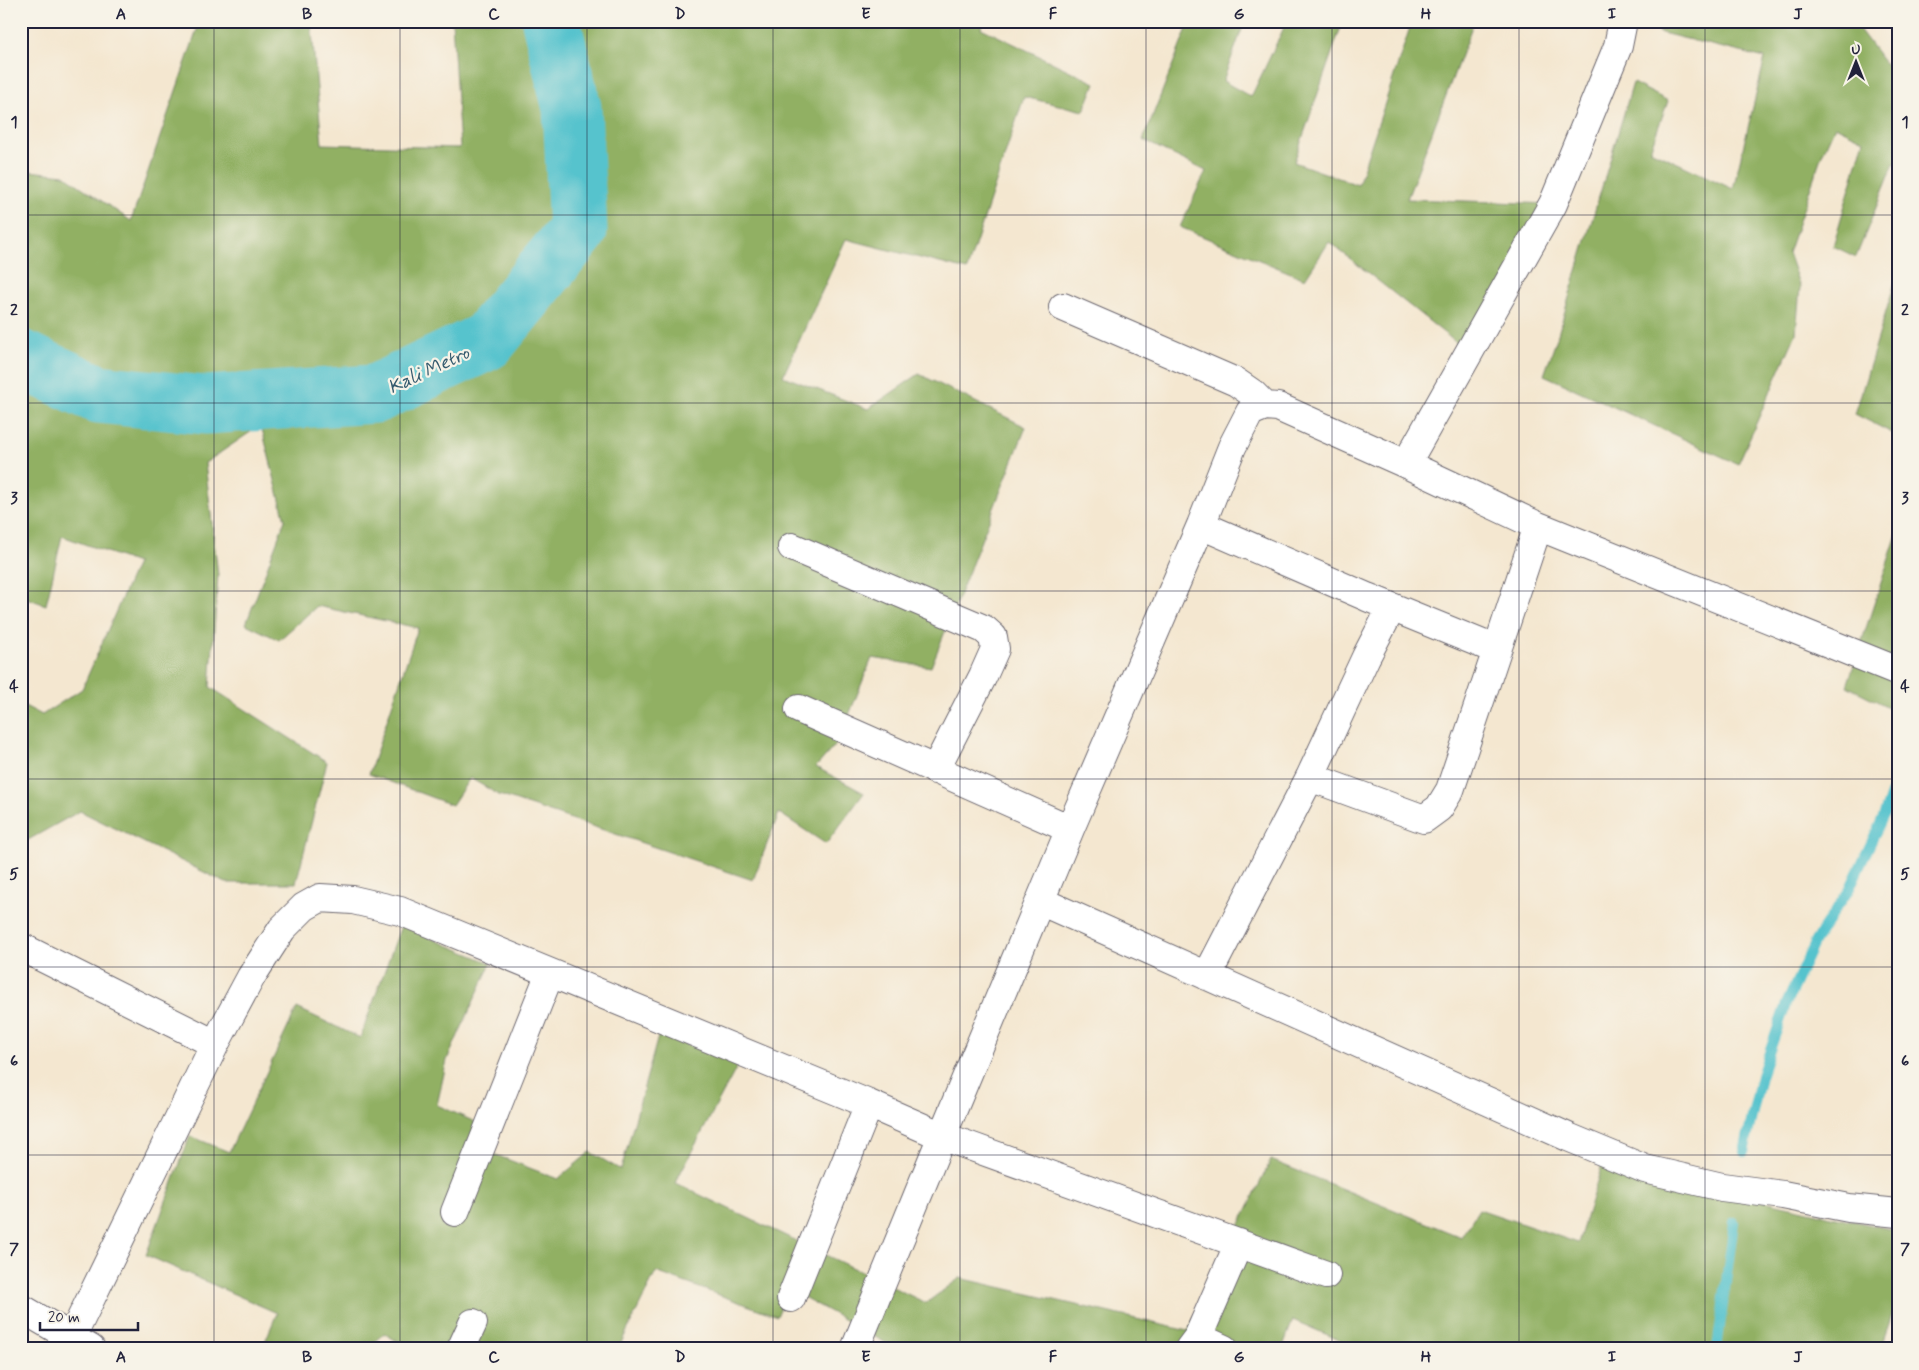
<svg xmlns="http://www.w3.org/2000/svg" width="1919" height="1370" font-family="Mynerve,sans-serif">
<rect width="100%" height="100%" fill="#f7f3e8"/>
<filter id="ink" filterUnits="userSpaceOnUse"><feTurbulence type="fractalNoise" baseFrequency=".02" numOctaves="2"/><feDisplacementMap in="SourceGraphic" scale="10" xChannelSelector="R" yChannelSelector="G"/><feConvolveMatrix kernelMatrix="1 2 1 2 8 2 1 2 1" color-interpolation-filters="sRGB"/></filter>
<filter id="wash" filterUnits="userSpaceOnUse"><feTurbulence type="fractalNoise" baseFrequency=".0096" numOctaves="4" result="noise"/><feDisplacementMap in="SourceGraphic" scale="20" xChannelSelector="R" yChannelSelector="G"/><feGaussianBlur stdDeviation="1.12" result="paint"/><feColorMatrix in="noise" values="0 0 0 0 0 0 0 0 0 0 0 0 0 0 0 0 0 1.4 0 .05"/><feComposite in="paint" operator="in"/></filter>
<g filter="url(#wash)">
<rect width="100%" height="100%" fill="#f4e7d0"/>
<!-- forest -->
<path fill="#91b064" stroke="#5a6950" d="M200,21H311L322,144L460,148L452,21H985L981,28L1095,83L1084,111L1024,97L967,270L846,239L783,376L868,409L919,374L1026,427L931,667L872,658L838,742L816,767L864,793L826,844L779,813L753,880L499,795L470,778L452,805L369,774L418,628L317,606L279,640L246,624L285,520L261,425L205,463L218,575L210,687L327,762L296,883H226L80,811L21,844V704L42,715L82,689L137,563L62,536L46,605L21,596V170L64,175L131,221Z
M1190,21H1245L1223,81L1251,97L1287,21H1343L1294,162L1358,185L1412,21H1474L1407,199L1553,204L1468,352L1329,242L1305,279L1180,227L1206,171L1143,140Z
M1665,21H1853L1893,74H1898V165L1894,163L1856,257L1833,246L1864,140L1835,126L1821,157L1788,253L1800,287L1796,334L1738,464L1544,375L1556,341L1633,83L1668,101L1650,150L1733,189L1765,58L1658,32Z
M1898,272V436L1855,414Z
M1898,531V712L1847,686Z
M401,926L491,963L447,1060L437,1105L491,1129L483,1150L558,1179L590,1152L621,1170L659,1033L738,1065L675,1183L926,1303L960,1278L1188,1331L1271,1160L1461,1237L1479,1209L1578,1243L1602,1165L1898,1231V1298L1880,1349H1360L1293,1320L1282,1349H897L789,1289L777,1316L656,1272L618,1349H409L384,1333L369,1349H262L277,1313L146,1255L190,1136L229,1152L297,1008L360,1038Z"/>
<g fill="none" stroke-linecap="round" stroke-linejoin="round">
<!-- stream -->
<path stroke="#56c3cd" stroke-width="10" d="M1744,1152L1761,1076L1786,1004L1815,941L1849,890L1883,817L1898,774
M1717,1349L1734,1222"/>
<!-- river -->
<path stroke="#56c3cd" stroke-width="59" d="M21,359L98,394L205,405L375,394L487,341L578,230L572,108L551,21"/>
</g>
</g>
<g filter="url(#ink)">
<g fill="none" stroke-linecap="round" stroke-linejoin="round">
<!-- minor casing -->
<g stroke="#6c676f" stroke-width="30">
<path id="minor" d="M1063,307L1236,382L1252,393L1265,406
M1406,464L1553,204L1618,46L1623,21
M1201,525L1367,597L1497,650L1538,526
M792,547L984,629L993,637L995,649L983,676L935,770
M799,709L1070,829
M1310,777L1424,819L1439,808L1450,790L1497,650
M1040,901L1568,1137L1645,1169L1722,1187L1783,1195L1849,1208L1898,1213
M21,947L215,1044
M1207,976L1310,777L1366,657L1392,607
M455,1212L550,973
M791,1298L869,1104
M21,1308L91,1349
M72,1337L215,1044L251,977L282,929L304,907L320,898L353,900L400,911L869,1104L942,1136L1326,1275
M1198,1337L1224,1349
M461,1349L473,1323
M855,1349L942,1136L1070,829L1201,525L1232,447L1250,412L1265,406L1278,407L1406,464L1538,526L1898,671
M1189,1349L1198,1337L1239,1243"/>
</g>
<!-- minor -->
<use href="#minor" stroke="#fff" stroke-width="28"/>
</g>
</g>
<!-- grid -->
<path fill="none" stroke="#22223b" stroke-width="1" stroke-opacity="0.55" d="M214,21V1349M400,21V1349M587,21V1349M773,21V1349M960,21V1349M1146,21V1349M1332,21V1349M1519,21V1349M1705,21V1349M21,215H1898M21,403H1898M21,591H1898M21,779H1898M21,967H1898M21,1155H1898"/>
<g text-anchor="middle" stroke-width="4.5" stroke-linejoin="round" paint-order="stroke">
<!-- water labels -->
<g font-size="19" font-style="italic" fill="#345a6e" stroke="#f7f3e8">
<text transform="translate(428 369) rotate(-25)" y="7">Kali Metro</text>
</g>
</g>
<!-- margin -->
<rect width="1919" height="1370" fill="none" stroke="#f7f3e8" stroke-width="55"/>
<!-- north arrow -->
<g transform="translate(1856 62)" stroke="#f7f3e8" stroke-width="4" paint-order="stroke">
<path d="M0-4L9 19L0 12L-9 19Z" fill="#22223b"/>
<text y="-8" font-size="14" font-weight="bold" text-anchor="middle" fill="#22223b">U</text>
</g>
<!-- scale -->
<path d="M40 1322v8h98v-8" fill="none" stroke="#22223b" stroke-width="2.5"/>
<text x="48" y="1322" font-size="15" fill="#22223b" stroke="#f7f3e8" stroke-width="4" paint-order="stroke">20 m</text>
<rect x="28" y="28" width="1864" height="1314" fill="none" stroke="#22223b" stroke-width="2"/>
<g font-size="16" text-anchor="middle" font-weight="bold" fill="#22223b">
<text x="121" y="19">A</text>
<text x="307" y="19">B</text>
<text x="494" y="19">C</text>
<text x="680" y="19">D</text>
<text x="866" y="19">E</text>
<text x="1053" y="19">F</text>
<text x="1239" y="19">G</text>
<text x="1426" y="19">H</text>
<text x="1612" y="19">I</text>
<text x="1798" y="19">J</text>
<text x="14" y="127">1</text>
<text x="1905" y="127">1</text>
<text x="14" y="315">2</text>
<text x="1905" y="315">2</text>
<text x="14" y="503">3</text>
<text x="1905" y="503">3</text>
<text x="14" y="691">4</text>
<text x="1905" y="691">4</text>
<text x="14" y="879">5</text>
<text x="1905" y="879">5</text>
<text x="14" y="1066">6</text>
<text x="1905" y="1066">6</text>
<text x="14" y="1254">7</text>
<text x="1905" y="1254">7</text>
<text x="121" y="1362">A</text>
<text x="307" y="1362">B</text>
<text x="494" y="1362">C</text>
<text x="680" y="1362">D</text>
<text x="866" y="1362">E</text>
<text x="1053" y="1362">F</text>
<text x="1239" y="1362">G</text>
<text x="1426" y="1362">H</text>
<text x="1612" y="1362">I</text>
<text x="1798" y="1362">J</text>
</g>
</svg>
